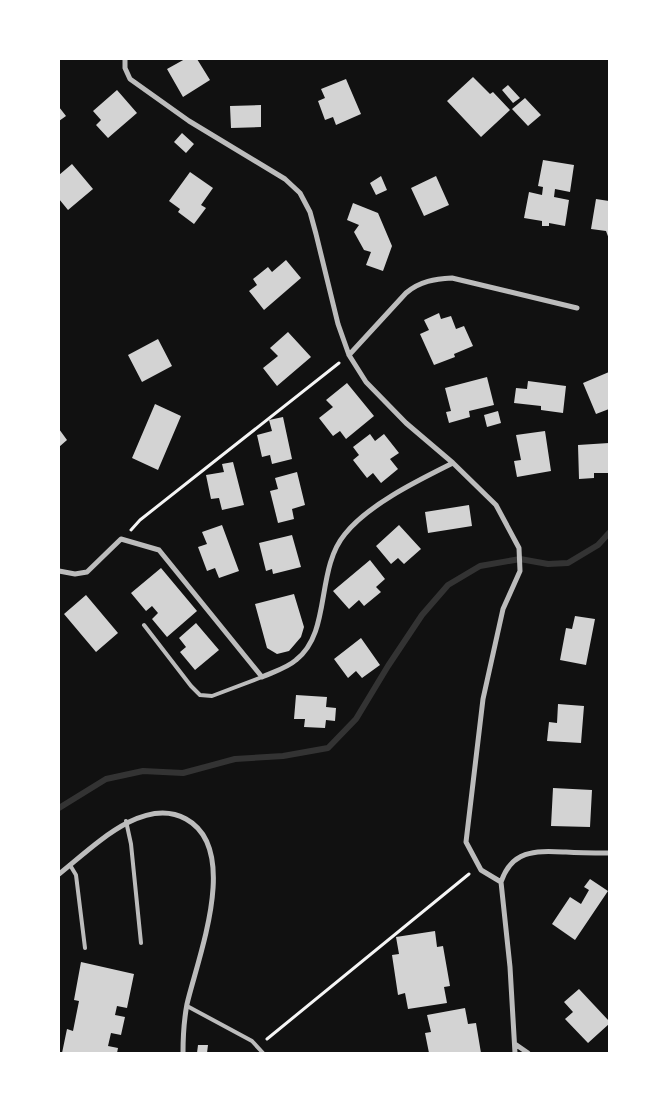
<svg xmlns="http://www.w3.org/2000/svg" width="668" height="1112" font-family="'Noto Serif',serif">
<rect width="100%" height="100%" fill="#111"/>
<g fill="none" stroke-linecap="round" stroke-linejoin="round">
<!-- stream -->
<path stroke="#333" stroke-width="6" d="M59,808L106,779L143,771L183,773L235,759L283,756L328,748L356,719L388,666L422,615L448,585L480,566L520,559L548,564L568,563L598,545L609,533"/>
</g>
<!-- building -->
<path fill="#d3d3d3" d="M185,59H197L210,80L183,97L167,69Z
M473,77L490,94L493,92L510,110L481,137L447,101Z
M346,79L361,114L336,125L333,117L325,120L318,101L325,98L321,89Z
M508,85L520,98L513,103L502,90Z
M117,90L137,113L108,138L96,125L101,120L93,111Z
M525,98L541,115L528,126L512,109Z
M261,105V127L231,128L230,106Z
M59,107L66,116L59,121Z
M182,133L194,144L186,153L174,142Z
M543,160L574,165L570,192L555,189L554,197L569,200L565,226L549,223V226H542V221L524,218L529,192L542,195L543,187L538,186Z
M72,164L93,189L68,210L59,199V175Z
M190,172L213,188L201,205L206,208L194,224L178,212L180,209L169,201Z
M381,176L387,190L376,195L370,183Z
M436,176L449,205L424,216L411,188Z
M596,199L609,201V239L606,231L591,229Z
M353,203L378,213L392,246L383,271L366,265L371,252L364,250L354,232L359,225L347,220Z
M286,260L301,278L264,310L249,291L257,285L253,279L268,267L272,272Z
M439,313L441,319L451,316L456,329L464,326L473,346L454,354L455,357L434,365L420,334L429,330L424,320Z
M288,332L311,357L277,386L263,368L278,356L270,348Z
M158,339L172,366L142,382L128,355Z
M609,372V409L596,414L583,383Z
M487,377L494,405L469,411L470,417L449,423L446,412L451,411L445,388Z
M528,381L566,386L563,413L541,410V406L514,403L516,388L527,389Z
M347,383L374,416L346,439L340,431L333,436L319,418L333,407L326,400Z
M155,404L181,416L158,470L132,458Z
M498,411L501,423L487,427L484,415Z
M283,417L292,459L272,464L270,455L262,457L257,435L272,431L269,420Z
M59,429L67,440L59,447Z
M545,431L551,471L517,477L514,461L521,460L516,435Z
M370,434L375,441L384,434L399,453L390,459L398,469L381,483L373,473L367,478L353,460L359,455L353,447Z
M609,443V473H594V478L579,479L578,445Z
M233,462L244,505L222,510L219,498L211,499L206,475L224,472L222,464Z
M297,472L305,505L292,509L294,519L278,523L270,491L278,489L275,478Z
M469,505L472,526L428,533L425,512Z
M222,525L239,571L219,578L215,568L207,571L198,547L207,544L202,532Z
M399,525L421,549L404,564L398,558L391,564L376,546Z
M292,535L301,567L273,574L272,569L266,571L259,543Z
M370,560L385,579L376,587L381,592L364,606L359,600L349,609L333,591Z
M161,568L197,611L167,637L152,619L158,613L152,606L146,611L131,593Z
M294,594L304,627L301,637L289,651L277,654L267,648L255,604Z
M86,595L118,633L96,652L64,614Z
M575,616L595,619L586,665L560,660L566,628L572,629Z
M196,623L219,650L195,670L180,652L186,647L179,638Z
M361,638L380,665L362,678L356,671L348,678L334,659Z
M296,695L327,697L326,707L336,708L335,721L326,720L325,728L304,727L305,719H294Z
M558,704L584,706L581,743L547,741L549,722L557,723Z
M553,788L592,790L590,827L551,826Z
M590,879L608,891L575,940L552,924L570,897L581,904L589,890L584,887Z
M435,931L437,947L443,946L450,986L444,987L447,1003L408,1009L405,993L398,995L392,955L399,954L396,937Z
M81,962L134,974L127,1008L117,1006L115,1015L125,1017L121,1035L111,1033L108,1046L118,1048L117,1053H62L67,1029L73,1031L79,1001L74,1000Z
M579,989L609,1021V1024L588,1043L565,1019L573,1012L564,1002Z
M465,1008L468,1024L476,1023L481,1053H429L425,1033L431,1032L427,1015Z
M198,1045H208L207,1053H197Z"/>
<g fill="none" stroke-linecap="round" stroke-linejoin="round">
<!-- path -->
<path stroke="#f5f5f5" stroke-width="3" d="M131,530L140,520L339,363
M267,1039L469,874"/>
<!-- service -->
<path stroke="#bcbcbc" stroke-width="4" d="M144,625L191,686L200,695L212,696L262,677
M126,821L131,844L141,943
M70,865L76,875L85,948
M187,1006L252,1041L263,1053"/>
<!-- minor -->
<path stroke="#bcbcbc" stroke-width="5" d="M125,59V68L130,79L189,121L285,179L300,193L310,212L316,234L338,324L349,355L366,382L406,423L453,463L496,505L519,548L520,571L503,609L483,699L466,842L481,870L501,882
M349,355L406,293C420,281 435,279 452,278L577,308
M59,571L75,574L87,572L121,539L159,550L262,677C273,672 287,668 296,660C332,632 315,570 345,534C369,504 419,480 453,463
M59,874C92,848 143,795 186,819C241,849 198,957 187,1004C184,1020 183,1037 183,1053
M515,1044L528,1053
M515,1053L510,967L501,882C512,849 536,851 566,852C580,853 595,853 609,853"/>
</g>
<!-- border -->
<rect width="668" height="1112" fill="none" stroke="#ffffff" stroke-width="120"/>
</svg>
